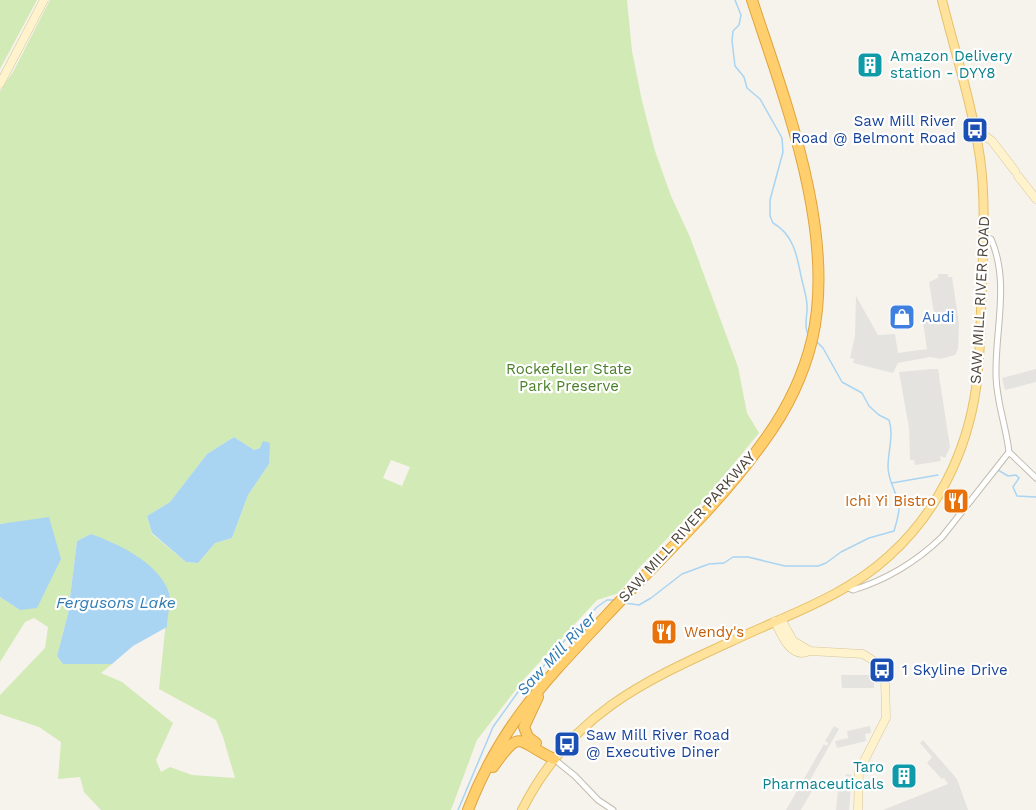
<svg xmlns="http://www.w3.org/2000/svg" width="1036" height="810" font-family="'Work Sans',sans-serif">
<rect width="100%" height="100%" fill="#f6f3ec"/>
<!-- green -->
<path fill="#d2eab5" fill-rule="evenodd" d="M0,0H37L0,69Z
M50,0H627L632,51L642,101L655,151L671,196L690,237L738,367L747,413L759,433L702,502L638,569L619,593L597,600L524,679L477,740L451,810H101L84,792L80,777L58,779L61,742L39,727L0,714V695L45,648L48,627L34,618L25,622L0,662V597L20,610L1,523L0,524V91L13,72ZM234,437L254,450L260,448L269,464L248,495L232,538L215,543L198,563L186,562L152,534L147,516L170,502L207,454ZM391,460L410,467L402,486L383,478ZM91,534L133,554L169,592L159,689L216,720L223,737L235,778L192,775L170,767L161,772L156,760L173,723L122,682L101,673L112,664H63L57,656L68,614L77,541Z"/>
<!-- parking -->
<path fill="#e5e3e0" d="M938,274H948V277H952L959,323L958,349L955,355L941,359L930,357L898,363L893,373L853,363L854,359L850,358L855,335L856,296L878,335L895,334L898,353L927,349L922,316L934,313L929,282L938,278Z
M931,369H938L950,447L945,458L940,456L941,461L915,465L914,460H910L909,428L899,372Z
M1036,369V382L1005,390L1002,378Z
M841,675H874V688H842Z
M834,726L839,729L810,780L816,784L801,810H786L824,744L827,746L828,743L825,741Z
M870,726L871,733L865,734L866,741L837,748L835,741L848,738L847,731Z
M923,740L957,779L968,810H883L948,784L944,778L942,779L927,763L932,757L920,743Z
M846,774L852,775L849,810H836L839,779H845Z"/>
<!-- water -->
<path fill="#a9d4f2" d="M234,437L254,450L260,448L263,441L270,443L269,464L248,495L232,538L215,543L198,563L186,562L152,533L147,516L170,502L207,454Z
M49,517L61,559L37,608L20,610L0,597V524Z
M91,534C118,544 156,561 168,590C172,599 167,617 167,627L133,646L112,664H63L57,656L68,614L77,541Z"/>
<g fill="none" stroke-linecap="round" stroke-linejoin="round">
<!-- stream -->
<path stroke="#a9d4f2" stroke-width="1.5" d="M735,0L741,15L739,25L733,31L732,41L735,66L744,77L747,88L760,99L782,138L783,152L770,200V216L773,223C793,234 797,255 801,276C803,285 806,294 807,304C808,314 804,322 807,332
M998,470L1008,476L1016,475L1019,478L1013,487L1017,496L1036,497
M892,483L938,475
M625,603L639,605L651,598L682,574L709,564L724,563L733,557H748L785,566H818L826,563L841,552L869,538L894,531C896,524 899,515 899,508C898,493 888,482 888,467C888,451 894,435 889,420L879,415L869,406L862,393L842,382L823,348L817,342
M458,810L493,727L528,678L537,674L565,640L597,607L607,600H615"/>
<!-- street casing -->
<g stroke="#c2bbae" stroke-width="7">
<path id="street" d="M1009,452L1036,478
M847,587L853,590C886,580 917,561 942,537L1009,452C1006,425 996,401 996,374C995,330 1010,282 991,239L983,238
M554,759L575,776L598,800L613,810"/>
</g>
<!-- secondary casing -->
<g stroke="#d6c79b" stroke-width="9">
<path id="secondary" d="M0,84L44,0
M974,128L992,141L1015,171
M1018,176L1036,199
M781,619L793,641L810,651
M775,621C781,635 791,660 810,651L863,654L877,663L885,677L886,718L859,771L858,810"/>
</g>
<!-- primary casing -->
<g stroke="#e6c16a" stroke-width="10">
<path id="primary" d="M522,810C572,711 647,680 743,636C793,613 848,594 889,556C937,513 967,452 976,388C981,355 980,321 982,288C983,245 986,201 980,158C972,104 955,52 942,0"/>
</g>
<!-- highway casing -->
<g stroke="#e0a43c" stroke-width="12">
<path id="highway" d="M536,743L528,737L524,727L538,697
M493,767C522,726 517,742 554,759
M468,810C500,726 546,680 606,616C659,559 719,505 764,441C786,411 803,377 812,340C837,233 785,101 752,0"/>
</g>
<!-- street -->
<use href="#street" stroke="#fff" stroke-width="5"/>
<!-- secondary -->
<use href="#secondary" stroke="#fff3cd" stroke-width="8"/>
<!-- primary -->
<use href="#primary" stroke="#ffe39c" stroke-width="8"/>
<!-- highway -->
<use href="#highway" stroke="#ffcf6e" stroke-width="10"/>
</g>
<!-- icons -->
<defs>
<g id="building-square" transform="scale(1.35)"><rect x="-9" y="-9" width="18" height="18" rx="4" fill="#0f9aa8" stroke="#fff"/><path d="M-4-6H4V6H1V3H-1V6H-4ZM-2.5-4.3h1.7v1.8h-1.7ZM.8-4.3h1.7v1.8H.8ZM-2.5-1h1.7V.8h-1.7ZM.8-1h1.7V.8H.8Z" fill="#fff"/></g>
<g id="bus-square" transform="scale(1.35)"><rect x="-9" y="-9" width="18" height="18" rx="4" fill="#1a4fb4" stroke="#fff"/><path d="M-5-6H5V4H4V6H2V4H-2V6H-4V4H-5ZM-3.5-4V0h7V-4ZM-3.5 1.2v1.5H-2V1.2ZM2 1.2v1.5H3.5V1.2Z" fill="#fff"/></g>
<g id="shop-square" transform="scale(1.35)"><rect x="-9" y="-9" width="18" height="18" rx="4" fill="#3f7fe0" stroke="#fff"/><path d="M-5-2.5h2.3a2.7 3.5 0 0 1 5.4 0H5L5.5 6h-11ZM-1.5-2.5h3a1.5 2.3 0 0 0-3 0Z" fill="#fff"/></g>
<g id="restaurant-square" transform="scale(1.35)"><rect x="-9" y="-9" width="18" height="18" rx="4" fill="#e8710a" stroke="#fff"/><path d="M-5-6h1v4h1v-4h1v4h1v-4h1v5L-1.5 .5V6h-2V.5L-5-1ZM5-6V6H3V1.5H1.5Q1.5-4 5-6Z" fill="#fff"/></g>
</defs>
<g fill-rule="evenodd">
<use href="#building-square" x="870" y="65"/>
<use href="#bus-square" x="975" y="130"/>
<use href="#shop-square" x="902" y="317"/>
<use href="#restaurant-square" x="956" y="501"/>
<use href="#restaurant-square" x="664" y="632"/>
<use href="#bus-square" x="882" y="670"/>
<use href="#bus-square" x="567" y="744"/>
<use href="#building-square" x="904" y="776"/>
</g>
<g text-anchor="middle" stroke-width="4.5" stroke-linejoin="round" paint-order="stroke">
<!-- culture labels -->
<g font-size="15" fill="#0d838f" stroke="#fff" text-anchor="start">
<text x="890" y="61">Amazon Delivery<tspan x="890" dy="17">station - DYY8</tspan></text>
<text x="884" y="772" text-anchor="end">Taro<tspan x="884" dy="17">Pharmaceuticals</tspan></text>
</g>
<!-- transit labels -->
<g font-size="15" fill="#164399" stroke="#fff" text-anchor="start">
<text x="956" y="126" text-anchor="end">Saw Mill River<tspan x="956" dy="17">Road @ Belmont Road</tspan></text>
<text x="902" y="675">1 Skyline Drive</text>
<text x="586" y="740">Saw Mill River Road<tspan x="586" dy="17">@ Executive Diner</tspan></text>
</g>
<!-- street labels -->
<g font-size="15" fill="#4b4439" stroke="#fff">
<text transform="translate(980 300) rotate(-87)" y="5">SAW MILL RIVER ROAD</text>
<text transform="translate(687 527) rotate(-48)" y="5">SAW MILL RIVER PARKWAY</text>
</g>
<!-- shop labels -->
<g font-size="15" fill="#366cbe" stroke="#fff" text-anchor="start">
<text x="922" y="322">Audi</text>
</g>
<!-- park labels -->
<g font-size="15" fill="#4a7f2a" stroke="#fff">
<text x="569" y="374">Rockefeller State<tspan x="569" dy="17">Park Preserve</tspan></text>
</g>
<!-- food labels -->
<g font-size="15" fill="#c56008" stroke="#fff" text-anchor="end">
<text x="936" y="506">Ichi Yi Bistro</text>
<text x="684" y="637" text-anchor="start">Wendy's</text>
</g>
<!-- water labels -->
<g font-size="16" font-style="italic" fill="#2e7ab2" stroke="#fff">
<text x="116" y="608">Fergusons Lake</text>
<text transform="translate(556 653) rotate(-47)" y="6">Saw Mill River</text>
</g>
</g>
</svg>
